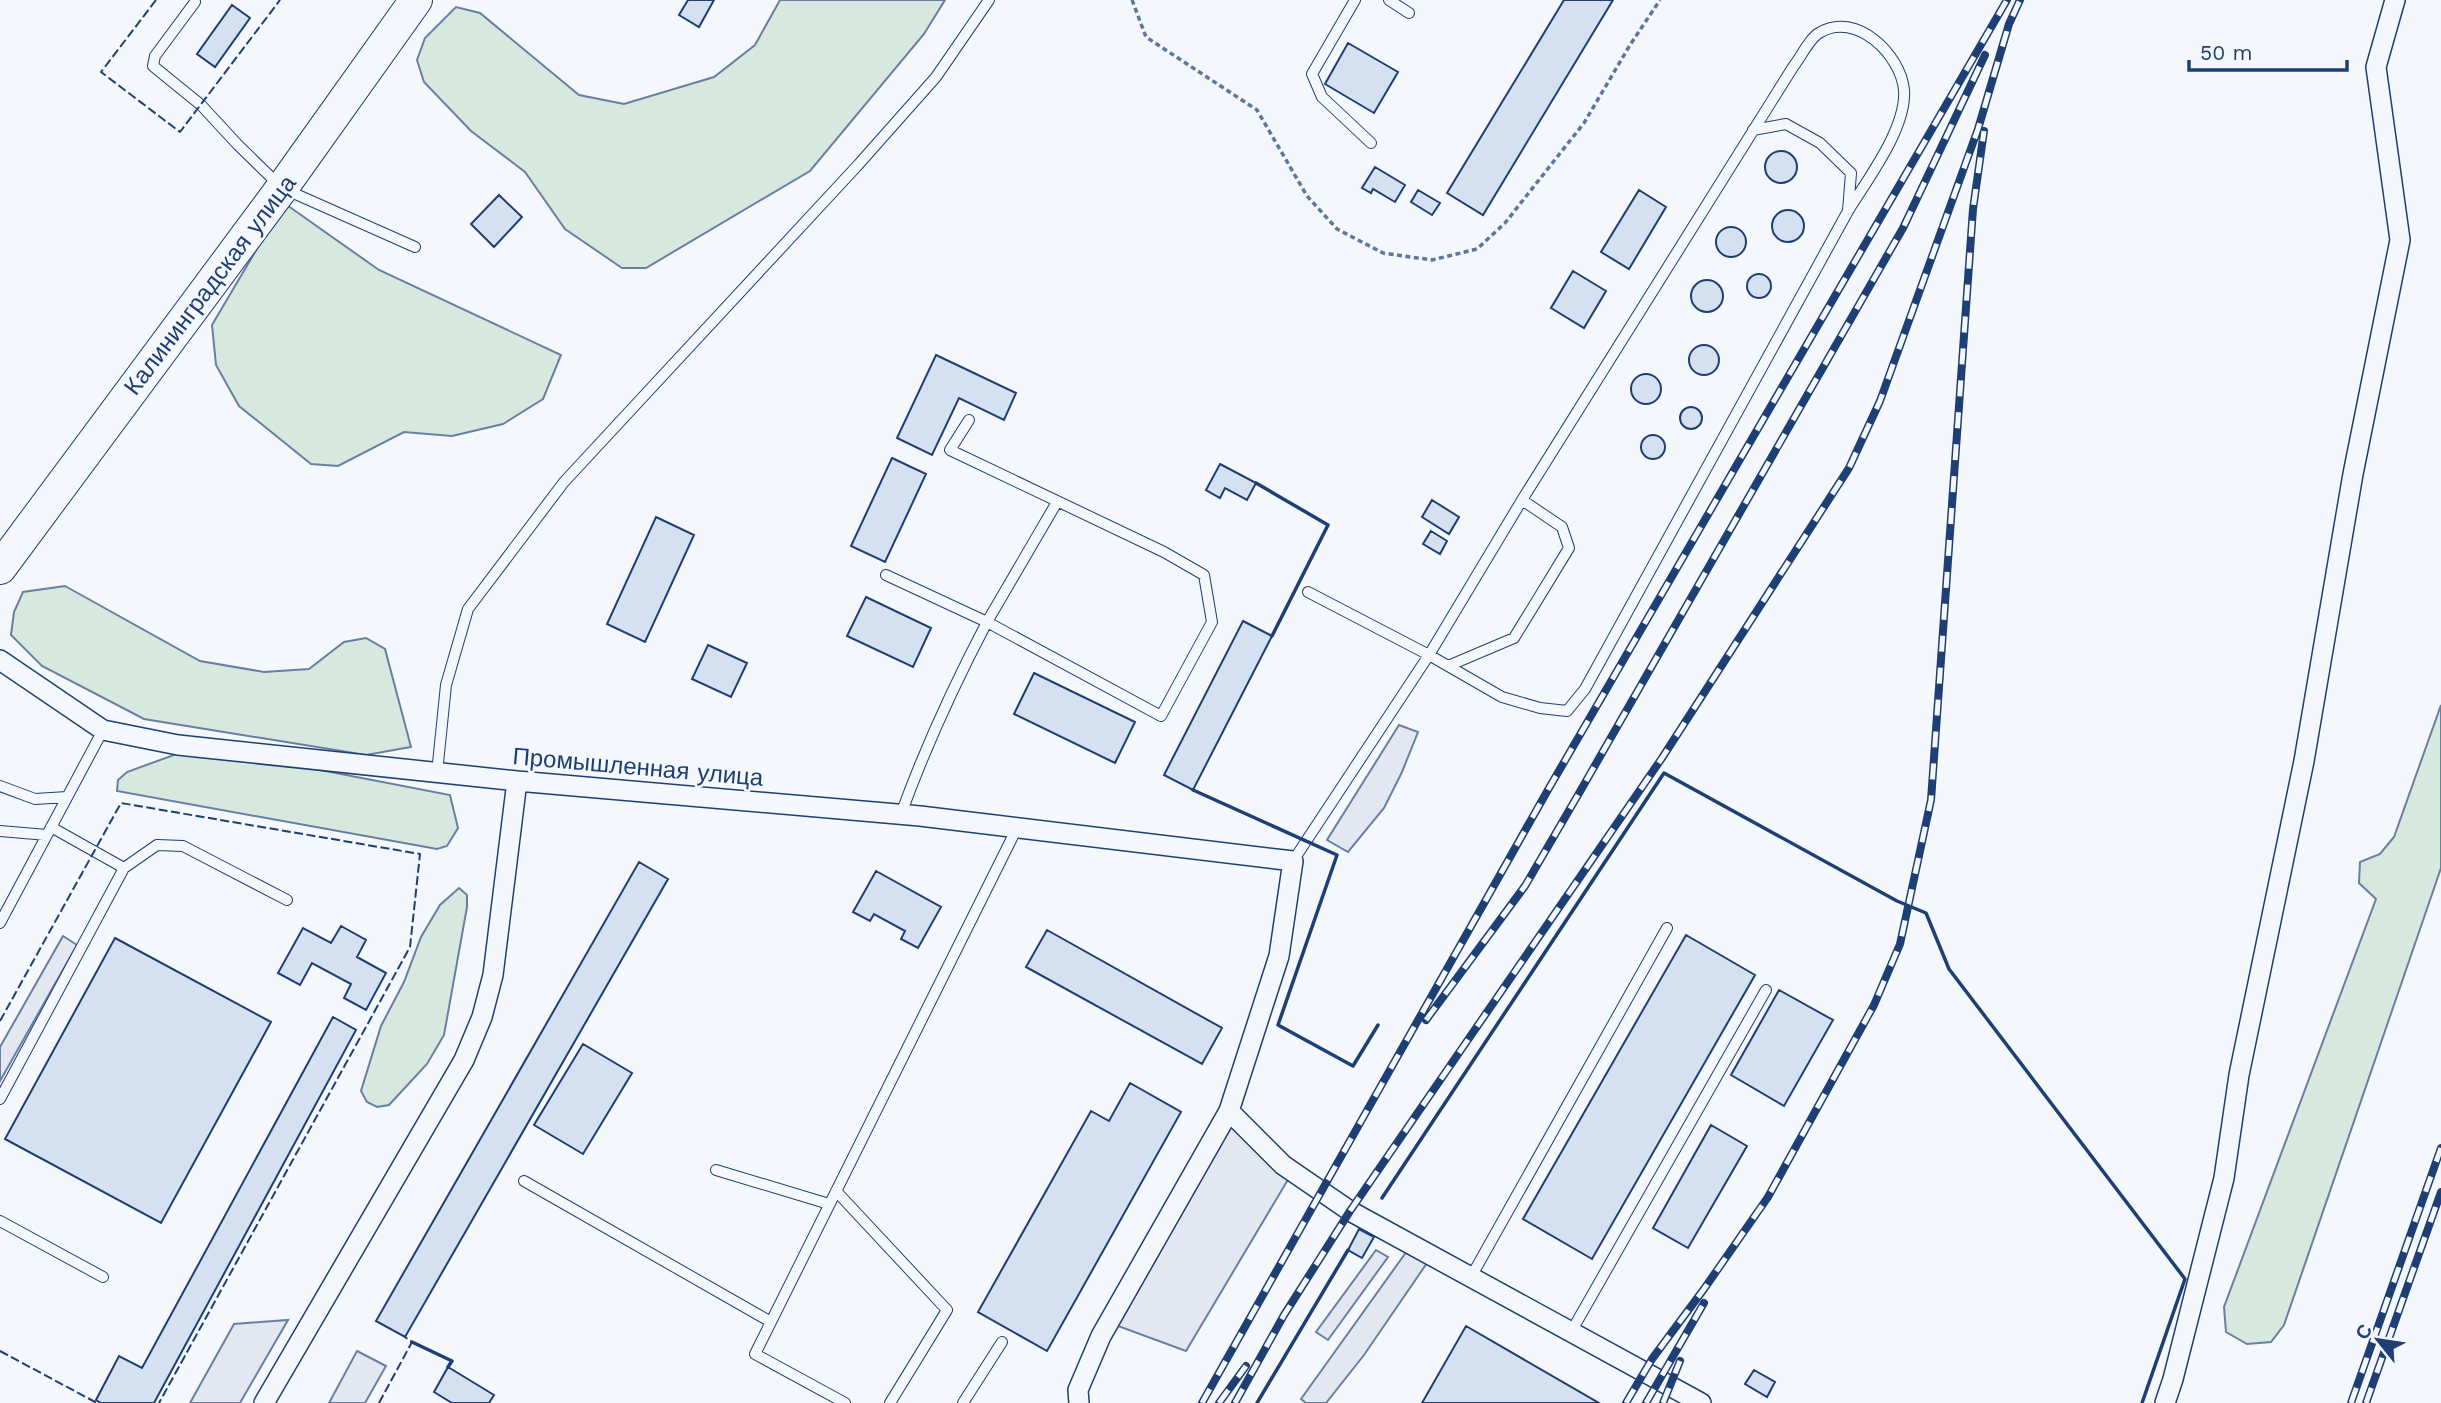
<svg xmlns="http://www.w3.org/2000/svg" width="2441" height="1403" font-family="'Work Sans',sans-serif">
<rect width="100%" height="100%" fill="#f4f7fb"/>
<!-- green -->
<path fill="#d7e8df" stroke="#687fa3" stroke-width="2" d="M780,0H945L924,34L810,171L646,268H622L565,229L525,172L471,131L424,82L417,60L425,38L456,7L480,13L579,95L624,104L714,77L755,45Z
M284,203L379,270L561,355L543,399L503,424L452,436L404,432L338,466L311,464L239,406L216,365L212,325Z
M65,586L200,661L264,672L309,669L344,642L366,638L385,649L411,747L366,755L144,719L42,666L11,635L14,612L23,592Z
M2441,705V868L2284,1325L2271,1342L2247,1344L2226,1332L2224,1307L2376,899L2359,883L2360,862L2380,854L2394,837Z
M182,752L310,768L450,795L458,828L447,846L437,849L117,791L118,780L127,772Z
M459,888L467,895V907L444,1035L427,1064L389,1105L377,1107L367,1102L361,1091L381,1026L404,982L421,937L440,905Z"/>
<!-- parking -->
<path fill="#e3e8f0" stroke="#687fa3" stroke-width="2" d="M1399,725L1418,732L1402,772L1384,808L1348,852L1327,840Z
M63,936L77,945L0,1081V1047Z
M1230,1126L1289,1178L1186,1351L1118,1326Z
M1376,1250L1388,1257L1328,1340L1316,1332Z
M1407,1251L1427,1263L1364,1355L1326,1403H1306L1301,1399Z
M288,1320L240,1403H190L234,1324Z
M357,1351L386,1366L365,1403H329Z"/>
<!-- building -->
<path fill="#d5e0f0" stroke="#1d3f73" stroke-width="2" d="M688,0H714L699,27L679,15Z
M1564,0H1613L1483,215L1447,193Z
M232,5L250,18L215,67L197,54Z
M1348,43L1398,72L1374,113L1325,84Z
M1765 167a16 16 0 1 1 32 0a16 16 0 1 1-32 0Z
M1375,167L1405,185L1395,202L1373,189L1371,193L1362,188Z
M1418,190L1440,203L1432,215L1411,202Z
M1639,190L1666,207L1629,269L1601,252Z
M499,195L522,217L494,247L471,224Z
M1772 226a16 16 0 1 1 32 0a16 16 0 1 1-32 0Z
M1716 242a15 15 0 1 1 30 0a15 15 0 1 1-30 0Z
M1573,271L1606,291L1584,328L1551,308Z
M1747 286a12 12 0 1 1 24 0a12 12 0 1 1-24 0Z
M1691 296a16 16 0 1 1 32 0a16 16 0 1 1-32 0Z
M1689 360a15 15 0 1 1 30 0a15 15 0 1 1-30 0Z
M936,355L1016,393L1004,420L959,398L932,455L897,438Z
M1631 389a15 15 0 1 1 30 0a15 15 0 1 1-30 0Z
M1680 418a11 11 0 1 1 22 0a11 11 0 1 1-22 0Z
M1641 447a12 12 0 1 1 24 0a12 12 0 1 1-24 0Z
M892,458L926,474L885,562L851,546Z
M1220,464L1256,483L1247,500L1225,488L1220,498L1206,490Z
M1432,500L1459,517L1449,534L1422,517Z
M656,517L694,535L645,642L607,624Z
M1431,531L1447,541L1440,554L1423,544Z
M866,597L931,628L913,667L847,636Z
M1243,621L1272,636L1193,790L1164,775Z
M708,645L747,663L731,697L692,679Z
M1034,673L1135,722L1115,763L1014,714Z
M639,862L668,879L405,1337L376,1321Z
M876,871L941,907L918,948L901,939L905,931L874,914L870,921L853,912Z
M341,926L366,940L357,957L386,973L366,1010L344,998L351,984L312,963L300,985L278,973L303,928L331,943Z
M1047,930L1222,1028L1202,1064L1026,967Z
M1686,935L1755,975L1592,1259L1523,1219Z
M115,938L271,1022L161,1223L5,1139Z
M1779,990L1833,1020L1784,1106L1731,1075Z
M333,1017L356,1030L154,1403H101L96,1400L119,1356L142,1368Z
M583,1044L632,1073L583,1154L534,1125Z
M1130,1083L1181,1112L1047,1351L978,1312L1091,1111L1109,1121Z
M1711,1125L1747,1146L1688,1248L1653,1228Z
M1359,1229L1374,1237L1362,1258L1348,1250Z
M1466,1326L1599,1403H1422Z
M448,1367L494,1395L489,1403H452L434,1392Z
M1754,1370L1775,1382L1767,1397L1745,1384Z"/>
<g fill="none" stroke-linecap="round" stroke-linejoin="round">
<!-- service casing -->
<g stroke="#1d3f73" stroke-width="12">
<path id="service" d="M1355,0L1312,74L1322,97L1371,143
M1389,0L1409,13
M195,2L155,56L153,66L201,105L237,144L282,188L415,247
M969,420L950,450L1164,552L1204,575L1212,622L1161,716L987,622L1057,502
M886,575L987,622C954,685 925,748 901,814
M1308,592L1429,655L1502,697L1540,708L1567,711L1585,689L1848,211L1851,173L1820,143L1786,124L1753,130
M1448,666L1514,638L1569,548L1562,527L1522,500
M437,773L446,685L468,609L564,482L858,165L936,77L989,0
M0,786L35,799L67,797
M0,831L47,835
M1293,861L1429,655L1522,500L1793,67C1801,57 1809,39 1819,33C1856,10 1901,55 1904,90C1907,128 1867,180 1848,211
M124,868L157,845L183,846L287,900
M0,923L103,730
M0,1099L124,868L51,827
M716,1170L829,1204
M524,1181L771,1322
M836,1191L947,1310L890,1403
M0,1221L103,1277
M1471,1277L1667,928
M1571,1332L1766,990
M845,1403L755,1354L1017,828
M963,1403L1002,1342"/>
</g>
<!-- minor casing -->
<g stroke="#1d3f73" stroke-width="22">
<path id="minor" d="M0,660L103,730L178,745L517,781L920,816L1293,861L1279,956L1229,1111L1283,1165L1350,1211L1701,1403
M264,1403L464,1060L482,1017L493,975L517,781
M1079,1403L1078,1390L1101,1336L1229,1111
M2165,1403L2173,1379L2224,1178L2239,1075L2304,761L2353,474L2400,240L2376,67L2395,0"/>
</g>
<!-- trunk casing -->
<g stroke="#1d3f73" stroke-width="34">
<path id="trunk" d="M0,568L282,188L416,0"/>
</g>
<!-- path -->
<path stroke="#5e769c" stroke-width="3.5" stroke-dasharray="5 3.5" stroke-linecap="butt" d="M1132,0L1146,37L1257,110L1307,196L1337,229L1383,253L1432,260L1477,249L1505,223L1584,123L1630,45L1660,0"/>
<!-- service -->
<use href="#service" stroke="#f4f7fb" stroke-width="10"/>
<!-- minor -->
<use href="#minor" stroke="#f4f7fb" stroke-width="19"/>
<!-- trunk -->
<use href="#trunk" stroke="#f4f7fb" stroke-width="32"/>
<!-- rail casing -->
<g stroke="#1d3f73" stroke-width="8">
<path id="rail" d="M1426,1020L1525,886L1578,795L1903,228L1985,55
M1202,1403L1549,788L2007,0
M1219,1403L1246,1366
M1235,1403L1284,1315L1350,1211L1662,758L1849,468L1880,401L1978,129L2009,24L2020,0
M1626,1403L1652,1359L1704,1289L1768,1197L1874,1005L1900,944L1931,800L1973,209L1984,131
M1646,1403L1704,1303
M1663,1403L1680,1361
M2351,1403L2441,1148
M2366,1403L2441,1192"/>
</g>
<!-- rail -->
<use href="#rail" stroke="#f4f7fb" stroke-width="5" stroke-dasharray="16" stroke-linecap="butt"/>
<!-- fence -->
<path stroke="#1d3f73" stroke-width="2" stroke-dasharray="9 3.5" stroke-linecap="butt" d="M156,0L101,72L180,132L280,0
M0,1021L121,803L420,854L410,947L159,1403
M0,1351L97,1403
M379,1403L412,1342L405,1337"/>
<!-- wall -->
<path stroke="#1d3f73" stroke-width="3.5" d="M1256,483L1328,525L1272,636
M1193,790L1337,855L1278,1025L1353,1066L1378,1025
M1382,1198L1664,773L1897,901L1926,913L1949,969L2185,1279L2142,1403
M412,1342L452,1361L448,1367
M1257,1403L1348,1250"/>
</g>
<g text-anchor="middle" stroke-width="5" stroke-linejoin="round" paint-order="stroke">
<!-- street labels -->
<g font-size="24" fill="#1d3f73" stroke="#f4f7fb">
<text transform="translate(210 285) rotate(-53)" y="8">Калининградская улица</text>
<text transform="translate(638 767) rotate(5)" y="8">Промышленная улица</text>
</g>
</g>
<!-- north arrow -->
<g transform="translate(2378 1340) rotate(300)" stroke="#f4f7fb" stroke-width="5" paint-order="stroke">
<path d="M0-5L12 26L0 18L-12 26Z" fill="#1d3f73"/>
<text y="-10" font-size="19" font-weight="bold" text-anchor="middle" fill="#1d3f73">С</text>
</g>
<!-- scale -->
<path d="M2189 60v10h158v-10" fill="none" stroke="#1d3f73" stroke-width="3.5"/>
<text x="2200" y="60" font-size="21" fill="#1d3f73" stroke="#f4f7fb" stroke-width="5" paint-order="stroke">50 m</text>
</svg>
